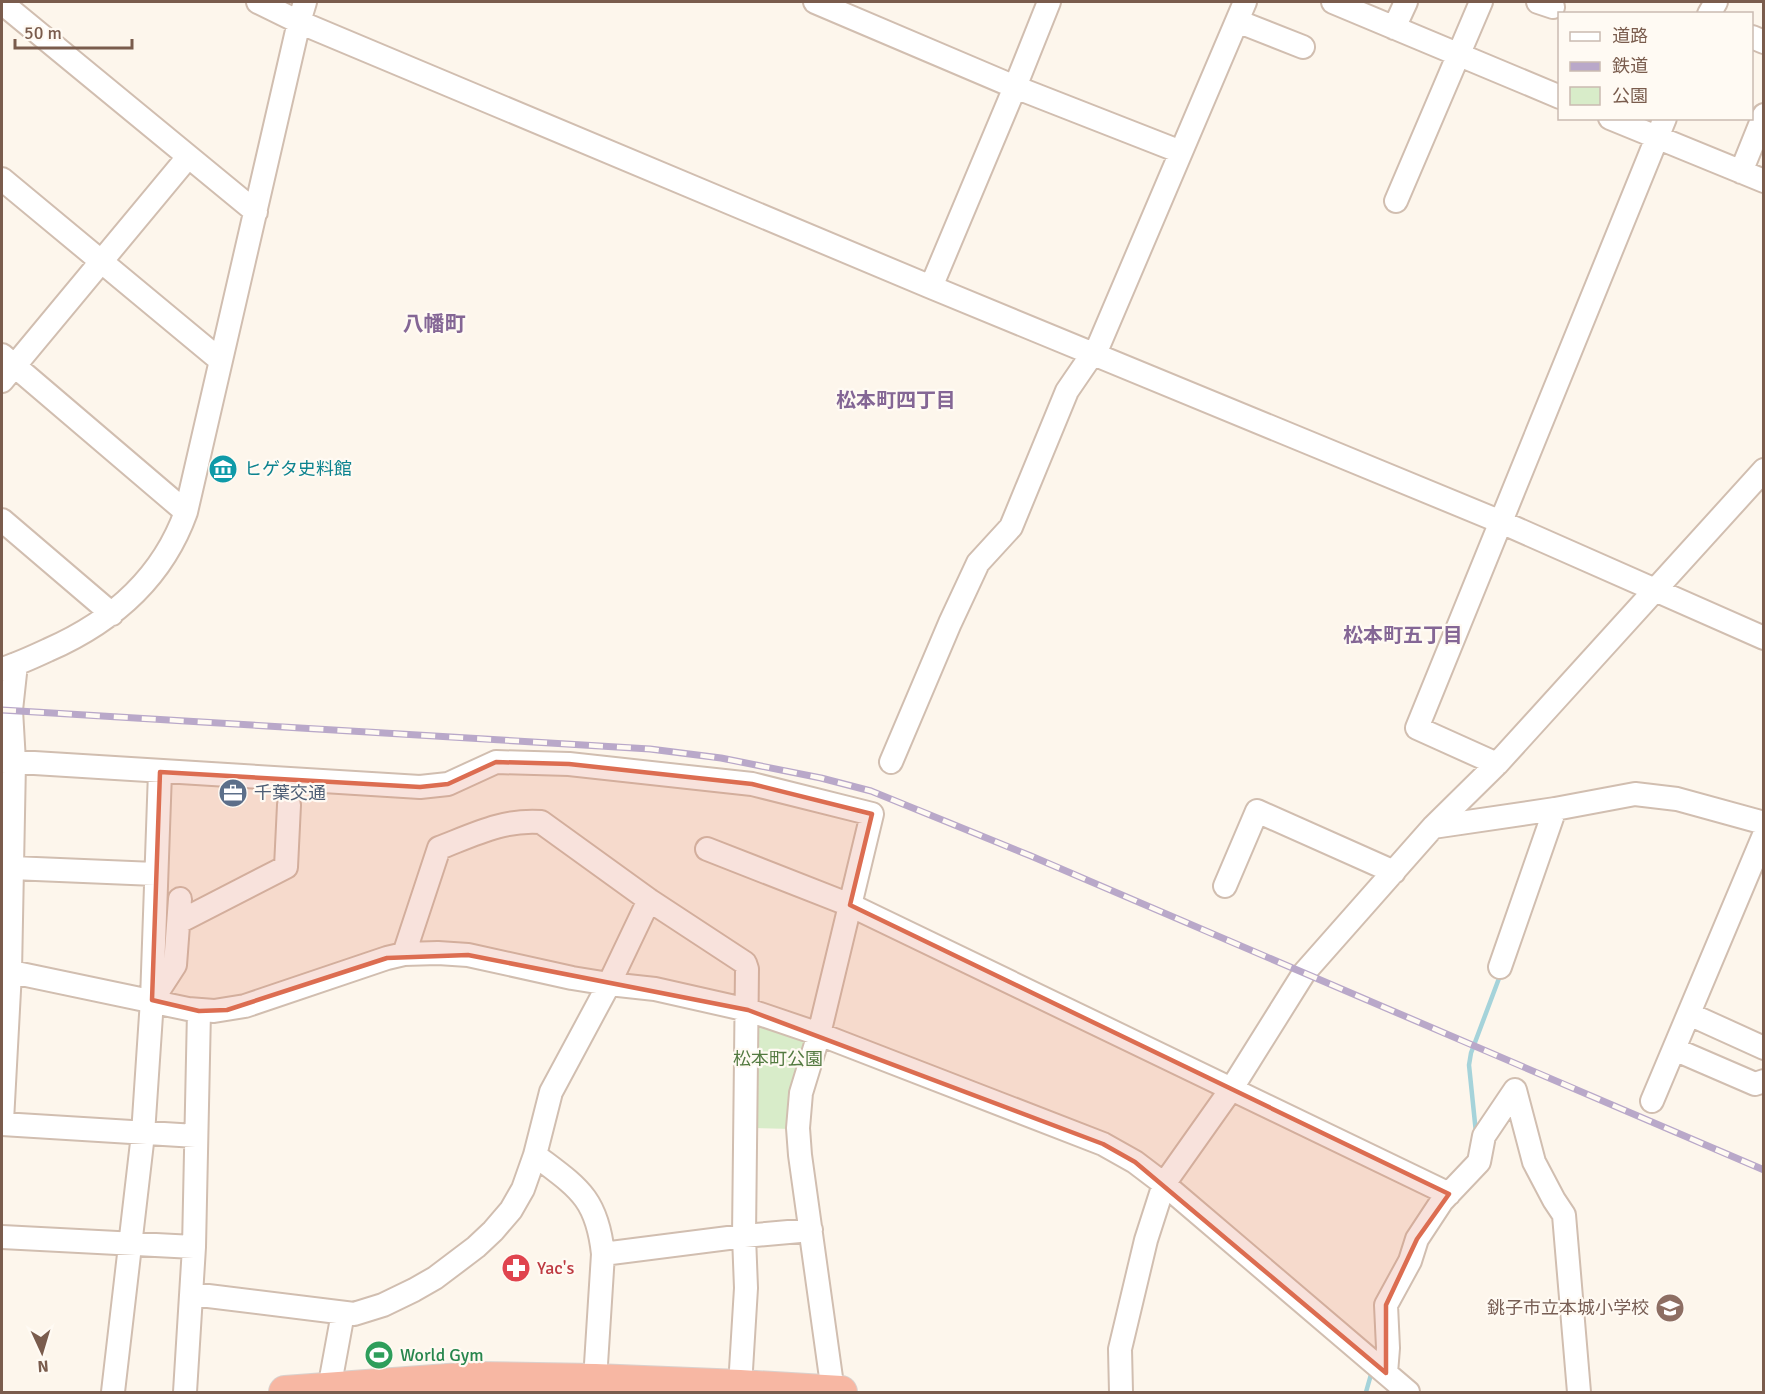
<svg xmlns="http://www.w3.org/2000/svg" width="1765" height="1394" font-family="Signika,'Noto Sans JP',sans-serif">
<rect width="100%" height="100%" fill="#fdf6ec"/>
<!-- green -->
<path fill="#d8ecc9" d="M758,1024L809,1041L793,1129L752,1128V1041Z"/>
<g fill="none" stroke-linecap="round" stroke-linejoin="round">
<!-- stream -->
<path stroke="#a5d3da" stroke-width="4.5" d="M1476,1133L1469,1065L1471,1053L1501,973
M1366,1392L1372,1371"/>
<!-- minor casing -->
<g stroke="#d1beb0" stroke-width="26">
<path id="minor" d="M258,2L299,22L931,287L1501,522L1764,638
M815,2L1015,87L1181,152
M1333,2L1560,97
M1538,2L1553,7
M2,3L256,212
M1709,14L1716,2
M1237,21L1303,47
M1394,28L1406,2
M1752,37L1764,42
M1610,118L1764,181
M1741,172L1764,115
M2,179L220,360
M1396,201L1481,2
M931,287L1015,87L1049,2
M1095,354L1245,2
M2,355L186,512
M2,381L188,157
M2,520L112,614
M2,669C18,664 33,657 48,650C112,622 162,579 186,512L299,22L305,2
M2,761L420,787L448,784L496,762L569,764L752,784L872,814L819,1034L801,1093L798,1128L800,1155L833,1392
M891,762L950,623L978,563L1011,527L1067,391L1093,353
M1497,764L1417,728L1665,118
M1433,827L1555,809L1635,794L1677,799L1764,823
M707,849L850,905L1449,1194
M2,866L12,868L155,874
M1225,886L1257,811L1394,872
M179,922L286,867L289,805
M404,954L439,848C473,835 504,819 541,822L649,900L745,963L747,969L744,1236L746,1288L740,1386
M1500,967L1555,809
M2,970L188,1009L214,1011L245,1006L387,958L404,954L438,953L468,955L572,978L609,984L655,989L748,1010L819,1034L1103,1144L1135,1162L1164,1184L1408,1392
M153,999L175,965L180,899
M1689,1014L1764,1048
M1674,1049L1755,1084L1764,1081
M1652,1101L1764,835
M2,1121L10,972L14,762L11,710L16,664
M2,1124L196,1136
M535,1155C577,1187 597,1197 603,1254L595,1380
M2,1237L194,1247
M603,1254L744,1236L811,1230
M192,1294L354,1314L383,1305L414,1290L435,1278L476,1247L493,1231L511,1210L523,1189L535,1155L551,1092L609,984L649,900
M1386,1373L1388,1348L1386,1305L1410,1261L1417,1239L1442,1201L1479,1162L1484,1136L1515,1090L1534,1162L1554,1200L1564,1215L1579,1392
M329,1389L343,1313
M113,1392L143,1134L152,1000L160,772
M185,1392L194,1247L199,1011
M1121,1392L1120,1349L1146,1240L1164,1184L1232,1088L1304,973L1433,827L1497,764L1764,470"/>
</g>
<!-- highway casing -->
<g stroke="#dad1cd" stroke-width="34">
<path id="highway" d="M285,1392L475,1378L595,1380L740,1386L841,1392"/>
</g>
<!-- minor -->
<use href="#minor" stroke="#fff" stroke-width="22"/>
<!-- highway -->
<use href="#highway" stroke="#f7b7a3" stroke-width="32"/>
<!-- rail casing -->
<g stroke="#b9a8c9" stroke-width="7">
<path id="rail" d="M2,710L650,749L721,758L821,778L871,791L1031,856L1764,1170"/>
</g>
<!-- rail -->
<use href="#rail" stroke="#fffaf3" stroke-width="4.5" stroke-dasharray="14" stroke-linecap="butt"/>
</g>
<!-- marked area -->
<path fill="#dc6d51" fill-opacity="0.2" stroke="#dc6d51" stroke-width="4.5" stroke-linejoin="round" d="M496,762L569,764L752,784L872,814L850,905L1449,1194L1417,1239L1386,1305V1373L1135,1162L1103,1144L748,1010L468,955L387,958L227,1010L199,1011L152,1000L160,772L420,787L448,784Z"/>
<!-- icons -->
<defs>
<g id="museum-disc" transform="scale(1.5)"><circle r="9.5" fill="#0f9aa8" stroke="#fffaf3"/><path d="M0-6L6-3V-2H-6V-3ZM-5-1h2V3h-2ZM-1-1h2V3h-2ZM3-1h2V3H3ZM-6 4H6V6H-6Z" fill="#fff"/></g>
<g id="office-disc" transform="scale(1.5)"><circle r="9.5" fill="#5c6f8a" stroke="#fffaf3"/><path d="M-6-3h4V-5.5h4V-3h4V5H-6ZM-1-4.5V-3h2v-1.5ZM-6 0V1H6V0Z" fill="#fff"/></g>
<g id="pharmacy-disc" transform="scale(1.5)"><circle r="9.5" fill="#e0444e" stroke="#fffaf3"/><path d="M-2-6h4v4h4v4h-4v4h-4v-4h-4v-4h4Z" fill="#fff"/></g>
<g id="school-disc" transform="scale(1.5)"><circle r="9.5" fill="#8d6e63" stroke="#fffaf3"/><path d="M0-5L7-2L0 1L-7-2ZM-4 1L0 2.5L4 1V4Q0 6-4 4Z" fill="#fff"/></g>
<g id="stadium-disc" transform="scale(1.5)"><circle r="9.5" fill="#2e9e5b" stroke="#fffaf3"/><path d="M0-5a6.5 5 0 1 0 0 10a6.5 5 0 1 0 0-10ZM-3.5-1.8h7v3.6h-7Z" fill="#fff"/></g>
</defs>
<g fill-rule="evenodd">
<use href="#museum-disc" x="223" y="469"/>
<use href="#office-disc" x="233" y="793"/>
<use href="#pharmacy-disc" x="516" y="1268"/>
<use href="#school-disc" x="1670" y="1308"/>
<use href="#stadium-disc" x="379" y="1355"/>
</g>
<g text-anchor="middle" stroke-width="4.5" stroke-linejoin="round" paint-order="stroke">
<!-- culture labels -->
<g font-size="18" fill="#0d838f" stroke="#fffaf3" text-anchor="start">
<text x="244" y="475">ヒゲタ史料館</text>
</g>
<!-- service labels -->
<g font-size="18" fill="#4e5e75" stroke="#fffaf3" text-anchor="start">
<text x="254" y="799">千葉交通</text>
</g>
<!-- park labels -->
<g font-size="18" fill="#537a41" stroke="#fffaf3">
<text x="778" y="1065">松本町公園</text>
</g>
<!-- health labels -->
<g font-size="18" fill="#be3a42" stroke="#fffaf3" text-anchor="start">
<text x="537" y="1274">Yac's</text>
</g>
<!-- education labels -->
<g font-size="18" fill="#785e54" stroke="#fffaf3" text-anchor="end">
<text x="1649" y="1314">銚子市立本城小学校</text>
</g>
<!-- leisure labels -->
<g font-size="18" fill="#27864d" stroke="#fffaf3" text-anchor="start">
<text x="400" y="1361">World Gym</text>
</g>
<!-- neighbourhood labels -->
<g font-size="20" font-weight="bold" fill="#846695" stroke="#fffaf3">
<text x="896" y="407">松本町四丁目</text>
<text x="1403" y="642">松本町五丁目</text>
</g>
<!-- quarter labels -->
<g font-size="21" font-weight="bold" fill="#846695" stroke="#fffaf3">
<text x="434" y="331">八幡町</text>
</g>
</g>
<!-- border -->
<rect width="1765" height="1394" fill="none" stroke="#7a5c4d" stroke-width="6"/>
<!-- legend -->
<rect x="1558" y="12" width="195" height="108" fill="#fffaf3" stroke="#cabbb1" stroke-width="1.5"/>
<rect x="1570" y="32" width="30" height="9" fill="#ffffff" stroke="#cabbb1" stroke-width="1.5"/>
<text x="1612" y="42" font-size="18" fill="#7a5c4d">道路</text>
<rect x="1570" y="62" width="30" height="9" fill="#b9a8c9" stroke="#cabbb1" stroke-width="1.5"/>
<text x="1612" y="72" font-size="18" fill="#7a5c4d">鉄道</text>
<rect x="1570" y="87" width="30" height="18" fill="#d8ecc9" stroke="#cabbb1" stroke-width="1.5"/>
<text x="1612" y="102" font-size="18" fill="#7a5c4d">公園</text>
<!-- north arrow -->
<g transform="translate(42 1352) rotate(176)" stroke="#fffaf3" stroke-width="4.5" paint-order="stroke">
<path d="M0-4.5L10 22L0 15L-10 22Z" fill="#7a5c4d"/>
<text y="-9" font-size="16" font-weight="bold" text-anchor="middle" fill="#7a5c4d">N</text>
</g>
<!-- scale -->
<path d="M15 39v9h117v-9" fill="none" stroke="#7a5c4d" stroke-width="3"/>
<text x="24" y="39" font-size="18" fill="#7a5c4d" stroke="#fffaf3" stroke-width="4.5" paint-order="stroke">50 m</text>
</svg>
